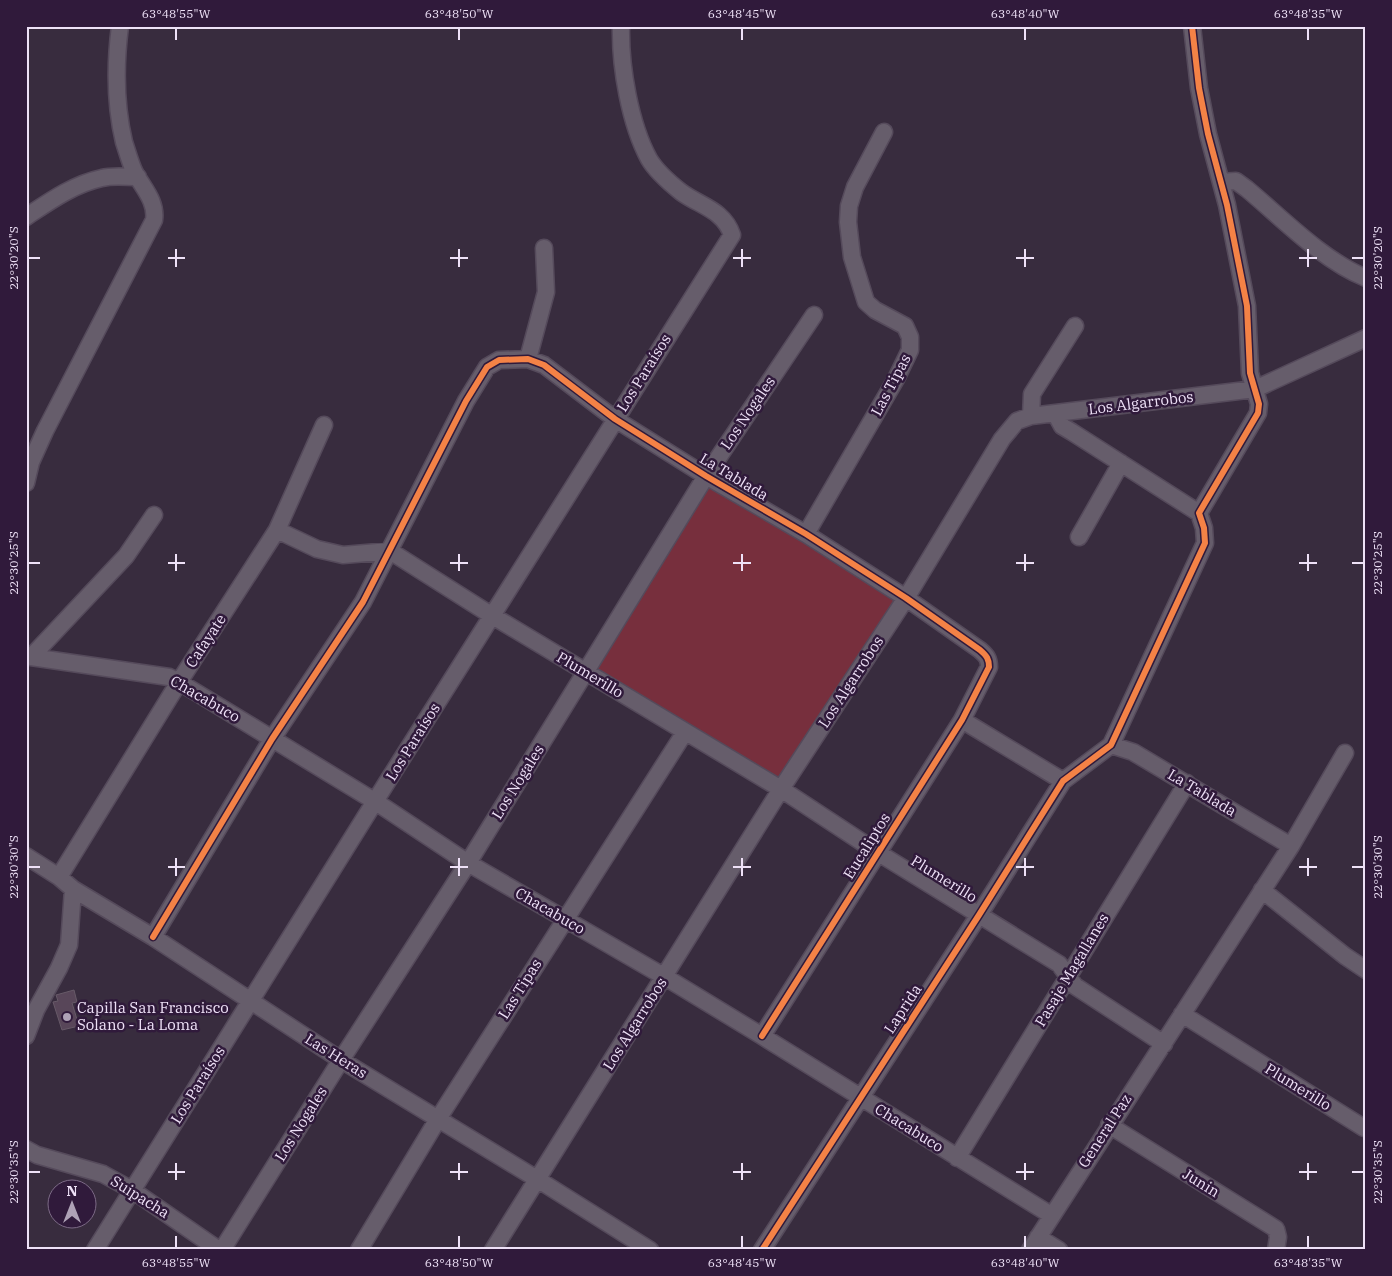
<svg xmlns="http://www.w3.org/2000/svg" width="1392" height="1276" font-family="'IBM Plex Serif',serif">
<rect width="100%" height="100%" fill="#382c3e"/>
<!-- green -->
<path fill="#772f3d" d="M706,476L906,598L781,789L585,672Z"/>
<!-- building -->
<path fill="#584659" stroke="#675a68" d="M74,990L77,1002L72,1003L79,1026L62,1030L53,1002L58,1001L56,995Z"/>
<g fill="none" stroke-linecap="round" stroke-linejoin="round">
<!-- minor casing -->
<g stroke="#554a5b" stroke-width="19">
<path id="minor" d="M1221,182L1236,181L1247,189C1283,219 1322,260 1366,278
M26,217C50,201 74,184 102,178C113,175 126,177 138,177
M528,359L546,292L544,248
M1055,413L1062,426L1072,432L1199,513
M1031,416L1032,394L1075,326
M26,483L31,462L45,431L154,220C157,201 142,187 134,171C130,162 127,151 124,142C115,104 115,65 120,26
M277,530L317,549L343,555L390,551L491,615L781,789L877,852L1059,964L1075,986L1164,1044
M806,534L896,379L910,350V337L905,326L875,310L866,302L852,257L848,222L849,206L855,187L884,132
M1079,537L1121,463
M26,656L31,657L126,556L154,515
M31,657L169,677L179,682L376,802L468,863L665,977L762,1036L1051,1215
M962,720L1063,781
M1111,745L1133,752L1291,846
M26,856L59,877L73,889L153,937L341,1060L537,1179L650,1250
M59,877L179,682L277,530L324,425
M1262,890L1345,956L1366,970
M153,937L272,739L363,602L466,401L487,367L499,360L528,359L544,365L615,419L706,476L806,534L906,598L980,650C987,656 989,659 989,667L962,720L762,1036
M1182,1014L1364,1128
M26,1036L36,1010L59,968L69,945L73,889
M1109,1125L1276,1229L1278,1237L1276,1250
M26,1149L37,1155L103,1174L132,1190L219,1250
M957,1158L1187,783
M1038,1237L1059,1250
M95,1250C306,911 518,572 732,235C724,210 700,206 681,192C671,184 656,171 649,159C630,124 620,67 621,26
M222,1250L341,1060L468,863L706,476L814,315
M359,1250L438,1119L685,732
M493,1250L781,789L906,598L1002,439L1017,421L1031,416L1255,389L1366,338
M762,1250L979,915L1063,781L1111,745L1205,543L1204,528L1199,513L1258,413L1259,404L1250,373L1247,306L1227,205L1208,134L1199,88L1192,26
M1030,1250L1291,846L1345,753"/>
</g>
<!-- minor -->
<use href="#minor" stroke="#665d6b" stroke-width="16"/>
<!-- cycleway casing -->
<g stroke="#301a3b" stroke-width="9">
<path id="cycleway" d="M153,937L272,739L363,602L466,401L487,367L499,360L528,359L544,365L615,419L706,476L806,534L906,598L980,650C987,656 989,659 989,667L962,720L762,1036
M762,1250L979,915L1063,781L1111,745L1205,543L1204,528L1199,513L1258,413L1259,404L1250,373L1247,306L1227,205L1208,134L1199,88L1192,26"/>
</g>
<!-- cycleway -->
<use href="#cycleway" stroke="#f48246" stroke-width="6"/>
</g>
<!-- ticks -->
<path fill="none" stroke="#eee1f7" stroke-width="2" d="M176,28V40M459,28V40M742,28V40M1025,28V40M1308,28V40M176,249V267M459,249V267M742,249V267M1025,249V267M1308,249V267M28,258H40M168,258H185M450,258H468M733,258H751M1016,258H1034M1299,258H1317M1352,258H1364M176,554V571M459,554V571M742,554V571M1025,554V571M1308,554V571M28,563H40M168,563H185M450,563H468M733,563H751M1016,563H1034M1299,563H1317M1352,563H1364M176,858V876M459,858V876M742,858V876M1025,858V876M1308,858V876M28,867H40M168,867H185M450,867H468M733,867H751M1016,867H1034M1299,867H1317M1352,867H1364M176,1163V1180M459,1163V1180M742,1163V1180M1025,1163V1180M1308,1163V1180M28,1172H40M168,1172H185M450,1172H468M733,1172H751M1016,1172H1034M1299,1172H1317M1352,1172H1364M176,1236V1248M459,1236V1248M742,1236V1248M1025,1236V1248M1308,1236V1248"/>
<!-- markers -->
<circle fill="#aea2b6" stroke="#301a3b" stroke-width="2" cx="67" cy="1017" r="5"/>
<g text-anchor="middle" stroke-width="5" stroke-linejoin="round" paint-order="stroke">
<!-- street labels -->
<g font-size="15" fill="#eee1f7" stroke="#301a3b">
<text transform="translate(644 373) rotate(-58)" y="5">Los Paraísos</text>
<text transform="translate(891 385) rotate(-62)" y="5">Las Tipas</text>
<text transform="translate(1141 403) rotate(-7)" y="5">Los Algarrobos</text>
<text transform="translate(748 413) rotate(-56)" y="5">Los Nogales</text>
<text transform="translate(734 477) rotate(31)" y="5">La Tablada</text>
<text transform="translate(206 641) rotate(-57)" y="5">Cafayate</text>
<text transform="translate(590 675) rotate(31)" y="5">Plumerillo</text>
<text transform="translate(851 682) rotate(-57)" y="5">Los Algarrobos</text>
<text transform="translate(205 699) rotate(30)" y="5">Chacabuco</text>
<text transform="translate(413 742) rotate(-58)" y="5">Los Paraísos</text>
<text transform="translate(518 782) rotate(-58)" y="5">Los Nogales</text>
<text transform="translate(1202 793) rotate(31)" y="5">La Tablada</text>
<text transform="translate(867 846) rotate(-58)" y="5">Eucaliptos</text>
<text transform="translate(944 879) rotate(32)" y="5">Plumerillo</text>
<text transform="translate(550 911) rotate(30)" y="5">Chacabuco</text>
<text transform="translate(1072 970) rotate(-59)" y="5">Pasaje Magallanes</text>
<text transform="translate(520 989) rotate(-58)" y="5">Las Tipas</text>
<text transform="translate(903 1009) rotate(-57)" y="5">Laprida</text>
<text transform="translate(635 1024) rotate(-58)" y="5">Los Algarrobos</text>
<text transform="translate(336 1056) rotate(32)" y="5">Las Heras</text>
<text transform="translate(198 1085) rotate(-58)" y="5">Los Paraísos</text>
<text transform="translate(1298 1087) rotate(32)" y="5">Plumerillo</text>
<text transform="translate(301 1124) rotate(-58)" y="5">Los Nogales</text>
<text transform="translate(909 1128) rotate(32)" y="5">Chacabuco</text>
<text transform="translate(1105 1131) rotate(-57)" y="5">General Paz</text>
<text transform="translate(1201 1183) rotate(32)" y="5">Junin</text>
<text transform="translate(140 1197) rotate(32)" y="5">Suipacha</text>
</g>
<!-- poi labels -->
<g font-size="15" fill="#eee1f7" stroke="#301a3b" text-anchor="start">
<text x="77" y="1013">Capilla San Francisco<tspan x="77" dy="17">Solano - La Loma</tspan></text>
</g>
</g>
<!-- border -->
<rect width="1392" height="1276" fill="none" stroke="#301a3b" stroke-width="55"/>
<!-- north arrow -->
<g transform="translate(72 1204)"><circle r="24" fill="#301a3b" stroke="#7c6a86"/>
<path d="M0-4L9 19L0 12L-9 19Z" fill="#aea2b6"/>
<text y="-8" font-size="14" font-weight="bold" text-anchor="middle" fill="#eee1f7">N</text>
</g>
<rect x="28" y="28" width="1336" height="1220" fill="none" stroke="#eee1f7" stroke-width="2"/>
<g font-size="12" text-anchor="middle" fill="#eee1f7">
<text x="176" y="18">63°48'55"W</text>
<text x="459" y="18">63°48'50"W</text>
<text x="742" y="18">63°48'45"W</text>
<text x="1025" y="18">63°48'40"W</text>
<text x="1308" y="18">63°48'35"W</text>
<text transform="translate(14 258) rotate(-90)" y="4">22°30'20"S</text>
<text transform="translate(1378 258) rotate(-90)" y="4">22°30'20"S</text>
<text transform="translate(14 563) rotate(-90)" y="4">22°30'25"S</text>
<text transform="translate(1378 563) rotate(-90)" y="4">22°30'25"S</text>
<text transform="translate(14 867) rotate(-90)" y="4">22°30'30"S</text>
<text transform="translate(1378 867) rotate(-90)" y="4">22°30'30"S</text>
<text transform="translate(14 1172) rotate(-90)" y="4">22°30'35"S</text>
<text transform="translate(1378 1172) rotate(-90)" y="4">22°30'35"S</text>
<text x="176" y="1267">63°48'55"W</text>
<text x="459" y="1267">63°48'50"W</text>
<text x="742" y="1267">63°48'45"W</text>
<text x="1025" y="1267">63°48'40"W</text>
<text x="1308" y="1267">63°48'35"W</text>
</g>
</svg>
